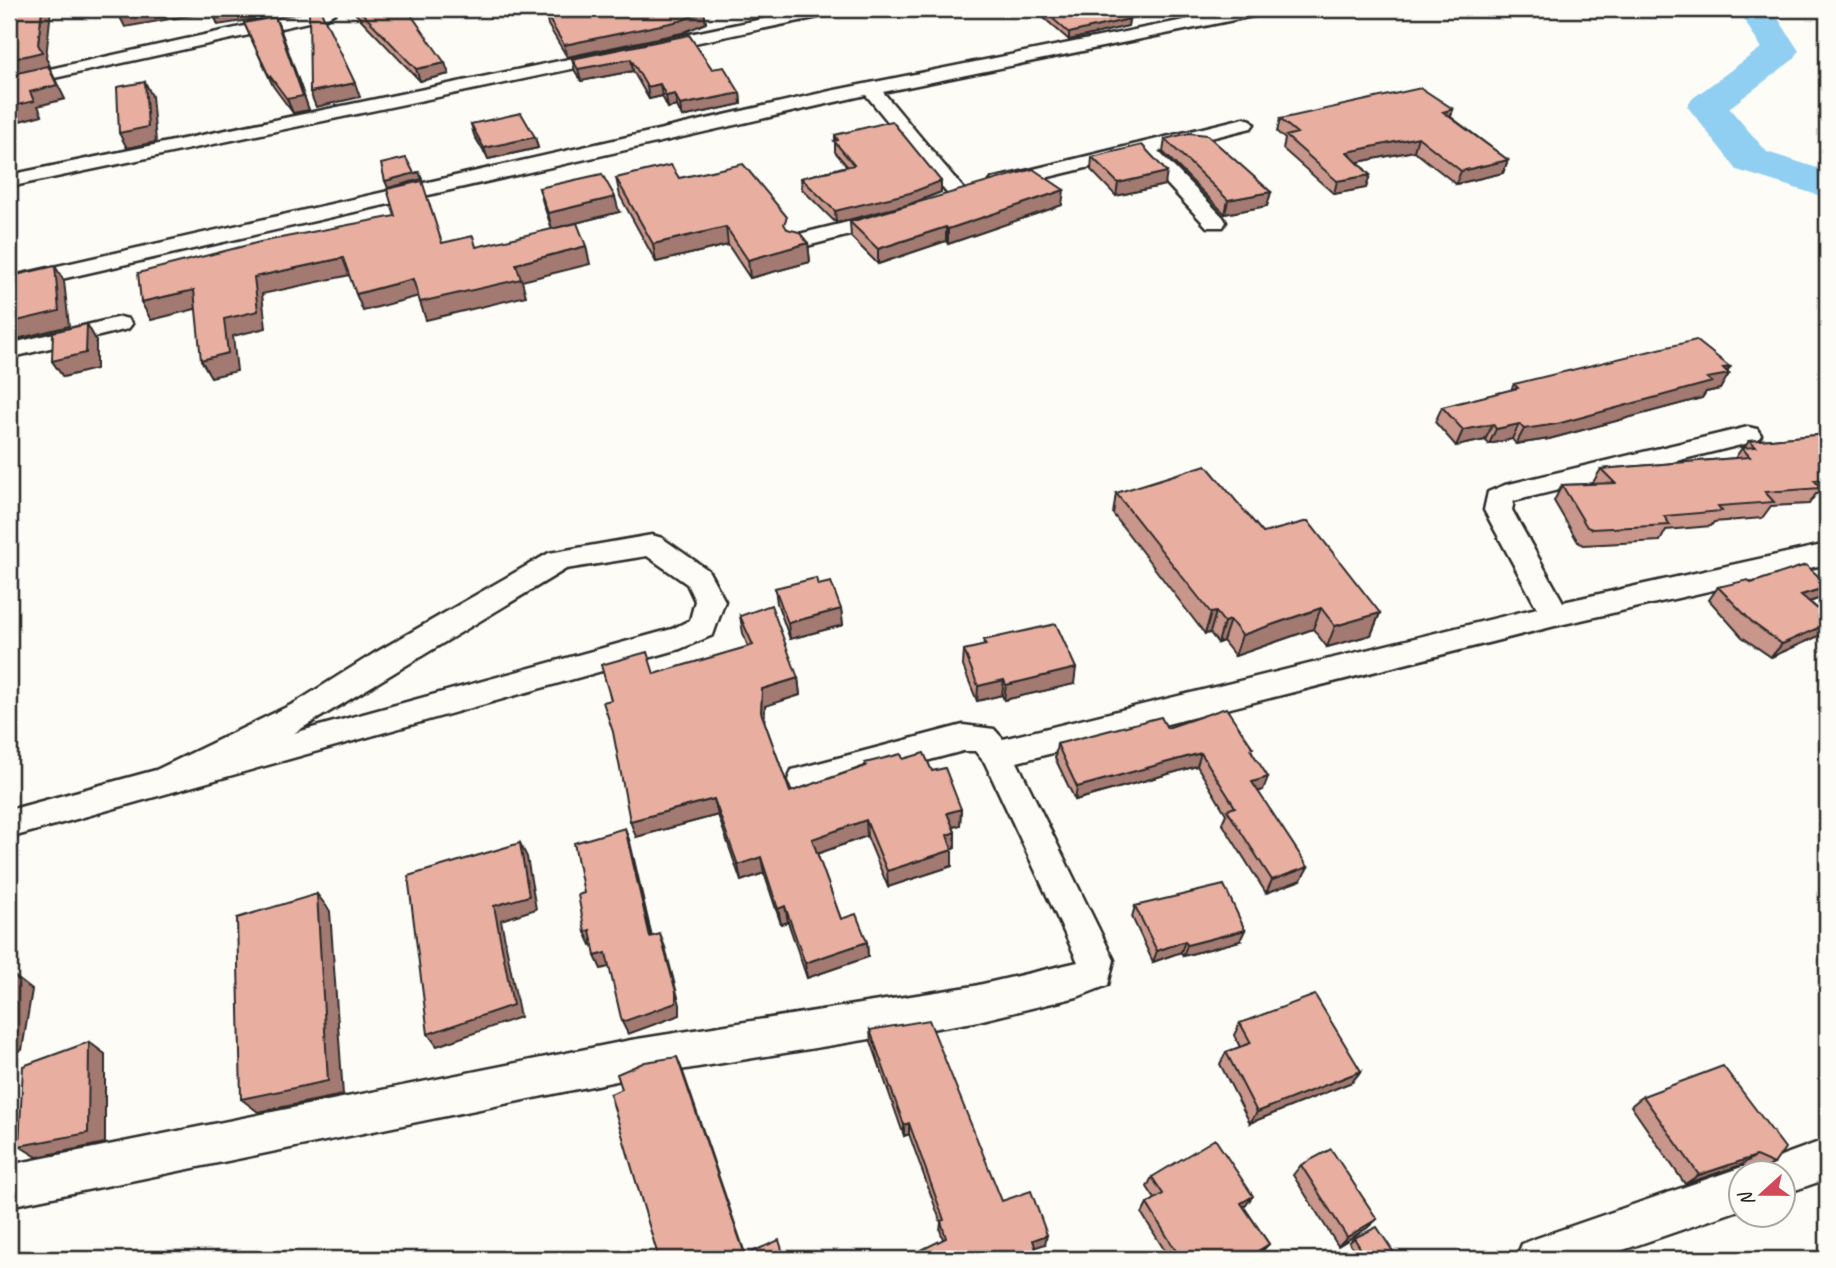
<svg xmlns="http://www.w3.org/2000/svg" width="1836" height="1268" font-family="Caveat,sans-serif">
<rect width="100%" height="100%" fill="#fdfcf7"/>
<filter id="ink" filterUnits="userSpaceOnUse"><feTurbulence type="fractalNoise" baseFrequency=".0143" numOctaves="2"/><feDisplacementMap in="SourceGraphic" scale="14" xChannelSelector="R" yChannelSelector="G"/><feConvolveMatrix kernelMatrix="1 2 1 2 8 2 1 2 1" color-interpolation-filters="sRGB"/></filter>
<g filter="url(#ink)">
<g fill="none" stroke-linecap="round" stroke-linejoin="round">
<!-- river -->
<path fill="#91cff2" fill-rule="evenodd" d="M1738,9H1772L1799,51L1794,59L1729,108L1767,152L1827,171V198L1737,170L1687,106L1693,98L1761,48Z"/>
<!-- minor casing -->
<g stroke="#2b2b2b" stroke-width="5">
<path id="minor" d="M322,9H332L335,13L326,18L9,88V78Z
M810,9H841L833,14L9,187V175Z
M1239,9H1271L1263,14L883,92L968,194L958,200L951,198L866,95L9,291V277L830,91Z
M1244,118L1251,120L1254,124L1251,128L1158,151L1223,217L1226,222L1223,227H1207L1140,155L999,189L989,183L992,179Z
M889,212L897,213L900,218L897,223L799,248L788,241L791,236Z
M120,317L128,319L132,324L128,329L9,358V344Z
M1748,427L1757,429L1761,435L1757,441L1514,501L1512,510L1563,602L1827,544V564L1555,626L1017,762L1114,960L1108,985L1077,997L974,1022L631,1078L9,1206V1165L631,1040L974,986L1078,962L985,763L975,751H963L804,794L792,790L788,780L792,770L963,725L994,729L1003,739L1537,608L1484,510L1488,492L1505,485Z
M652,535L662,538L708,570L725,601L713,635L680,649L9,838V810L156,770L295,703L373,654L549,553ZM647,556L687,584L695,601L690,620L672,629L294,733L566,569Z
M1827,1139V1179L1784,1194V1174H1764L1770,1160Z
M1742,1167L1757,1174H1742V1209L1597,1259H1516L1522,1244L1537,1238Z"/>
</g>
<!-- minor -->
<use href="#minor" fill="#fdfcf7" fill-rule="evenodd"/>
</g>
<!-- wall -->
<path fill="#c8968a" stroke="#2b2b2b" stroke-width="2" d="M351,9H407L449,74L420,81Z
M1036,9H1116L1129,19L1128,26L1069,40L1036,11Z
M704,12L706,23L682,33L567,57L548,25L546,14Z
M275,17L281,31L309,110L293,113L273,86L244,23Z
M689,35L712,69L740,93L741,104L682,117L677,106L668,108L662,96L649,99L633,71L581,81L575,71L572,59Z
M1453,109L1451,117L1508,160L1503,173L1456,184L1414,151L1358,162L1370,175L1366,188L1334,194L1283,149L1285,139L1277,132L1280,119Z
M471,124L535,137L538,148L488,159L474,135Z
M835,135L941,181V192L910,204L836,223L802,189L801,178L847,166L835,152Z
M1165,139L1271,192L1267,206L1225,214L1163,152Z
M1092,157L1165,185L1116,196L1091,170Z
M616,178H679L788,229L808,243L810,262L750,278L728,245L656,262L620,196Z
M539,188L619,212L552,229L543,203Z
M1062,205L948,244L946,241L878,264L851,237L850,222Z
M1730,367L1720,389L1706,392L1702,398L1549,439L1516,444L1512,439L1489,444L1485,440L1456,446L1435,422L1442,407L1511,390L1514,384Z
M1827,434V493L1816,494L1809,504L1771,506L1762,518L1714,522L1711,526L1666,530L1660,541L1583,545L1578,542L1554,501L1562,485L1592,484L1601,469L1735,458L1742,448H1744L1749,441Z
M1116,493L1263,533L1380,613L1371,635L1327,647L1313,629L1235,656L1223,641L1218,643L1210,633L1205,634L1113,514Z
M1751,583L1818,599L1810,602L1827,617V628L1821,635L1771,657L1742,637L1709,600L1718,587Z
M818,585L841,609L843,625L790,639L777,603L775,588Z
M740,616L798,678L800,695L765,706L764,721L790,792L865,766V763L903,759L932,771L961,809L960,825L953,827L955,832V848L952,849V866L888,887L867,836L817,854L841,919L867,942L868,957L807,978L788,922L781,924L764,873L741,881L718,815L636,837L654,674L748,647L743,633Z
M984,640L1074,684L1004,700L1002,695L977,701L963,666L964,650L983,646Z
M1167,728L1252,751L1263,790L1258,792L1301,880L1266,893L1222,823L1226,814L1197,766L1075,800L1055,758L1057,744Z
M1135,906L1240,941L1183,956L1181,952L1153,962L1132,917Z
M1240,1023L1352,1082L1250,1123L1220,1064L1226,1052L1240,1047L1234,1035Z
M870,1030L1002,1201L1045,1244L1035,1247L943,1239L940,1230L941,1223L909,1134L904,1136L871,1041Z
M1643,1096L1774,1164L1759,1172L1741,1165L1685,1184L1631,1106Z
M1301,1165L1377,1219L1367,1228L1338,1246L1293,1175Z
M1152,1177L1246,1205L1244,1207L1269,1244L1261,1252L1251,1259H1170L1142,1214L1147,1204L1155,1199L1147,1187Z
M1354,1238L1398,1259H1360L1349,1243Z"/>
<!-- shaded-wall -->
<path fill="#a27a71" stroke="#2b2b2b" stroke-width="2" d="M42,9H51L46,58L50,66L49,67L65,99L38,106L42,115L9,124V60L38,44Z
M155,9H220L221,10L125,27L119,15Z
M243,9H273L276,16L218,25L213,13Z
M704,12L706,23L682,33L567,57L564,45Z
M275,17L281,31L309,110L293,113L287,99Z
M1129,19L1128,26L1069,40V33Z
M631,59L633,71L581,81L578,69Z
M445,63L449,74L420,81L416,69Z
M145,82L152,96L156,142L127,148L119,133Z
M355,83L360,97L316,107L310,92Z
M660,84L662,96L649,99L647,87Z
M740,93L741,104L682,117L680,105Z
M675,94L677,106L668,108L666,96Z
M1453,109L1449,122L1443,112Z
M535,137L538,148L488,159L484,148Z
M1418,137L1414,151L1343,165L1347,152Z
M1508,160L1503,173L1456,184L1461,171Z
M419,172L422,179L388,188L385,181Z
M1167,172L1165,185L1116,196L1118,183Z
M1370,175L1366,188L1334,194L1337,181Z
M941,181V192L910,204L836,223L835,211Z
M1064,190L1062,205L948,244V229Z
M1271,192L1267,206L1225,214L1228,200Z
M615,197L619,212L552,229L548,213Z
M726,227L728,245L656,262L653,244Z
M946,227V241L878,264V249Z
M808,243L810,262L750,278L748,260Z
M586,246L590,264L522,281L526,296L426,320L420,302L516,264Z
M343,258L350,275L262,294L266,328L233,336L237,371L211,377L201,360L224,319L254,277Z
M55,266L64,281L69,326L9,341V323Z
M413,279L419,296L363,311L356,294Z
M194,290L203,307L151,320L141,302Z
M87,324L96,340V369L63,377L52,361Z
M1730,367L1725,374H1729L1720,389L1706,392L1702,398L1549,439L1516,444L1524,429L1707,378L1723,368Z
M1493,424L1485,440L1456,446L1463,430Z
M1519,424L1512,439L1489,444L1496,429Z
M1827,587V589L1818,599L1790,608L1801,595Z
M1321,608L1313,629L1235,656L1242,635Z
M841,609L843,625L790,639L788,623Z
M1216,612L1210,633L1205,634L1211,613Z
M1380,613L1371,635L1327,647L1335,626Z
M1230,620L1223,641L1218,643L1224,622Z
M1827,624V628L1821,635L1771,657L1782,644Z
M1076,668L1074,684L1004,700L1006,685Z
M798,678L800,695L765,706L764,729L761,712L762,689Z
M1004,680L1002,695L977,701L978,686Z
M1201,753L1197,766L1075,800L1077,787Z
M1268,777L1263,790L1246,796L1252,782Z
M714,799L718,815L636,837L630,821Z
M961,809L960,825L947,829V813Z
M866,820L867,836L814,855L812,839Z
M625,828L630,842L655,950L650,937Z
M955,832V848L946,851L947,835Z
M520,843L527,857L536,909L501,920L520,1017L437,1046L428,1034L494,906Z
M952,850V866L888,887L887,871Z
M761,857L764,873L741,881L738,865Z
M1308,867L1301,880L1266,893L1272,880Z
M317,894L330,911L343,1095L258,1112L241,1099Z
M785,906L788,922L781,924L778,909Z
M590,930L596,943L591,945L585,932Z
M1245,930L1240,941L1183,956L1187,945Z
M660,934L665,947L680,1005V1015L628,1034L622,1022Z
M1185,941L1181,952L1153,962L1157,951Z
M867,942L868,957L807,978L805,963Z
M606,953L612,966L601,969L595,956Z
M9,972L32,990L22,1050L9,1054Z
M89,1042L105,1054V1143L37,1157L19,1146Z
M677,1057L683,1072L747,1259H746Z
M1361,1071L1352,1082L1250,1123L1257,1112Z
M909,1123V1134L904,1136V1125Z
M1756,1156L1741,1165L1685,1184L1699,1175Z
M1253,1196L1246,1205L1235,1212L1241,1203Z
M1377,1219L1367,1228L1338,1246L1347,1237Z
M1047,1235L1045,1244L1031,1249L1033,1240Z
M1269,1244L1261,1252L1251,1259H1245Z"/>
<!-- building -->
<path fill="#e8afa1" stroke="#2b2b2b" stroke-width="2" d="M9,9H42L38,44L42,52L9,60Z
M117,9H155L119,15Z
M214,9H243L213,13Z
M309,9H320L355,83L310,92Z
M358,9H407L445,63L416,69Z
M571,9H702L704,12L680,21L564,45L546,14Z
M1042,9H1116L1129,19L1069,33Z
M275,17L303,96L287,99L267,72L244,23Z
M689,35L712,69L724,67L740,93L680,105L675,94L666,96L660,84L647,87L631,59L578,69L572,59Z
M48,66L57,85L30,92L34,101L9,107V75Z
M145,82L148,127L119,133L117,87Z
M1421,88L1453,109L1443,112L1508,160L1461,171L1418,137L1347,152L1370,175L1337,181L1286,136L1297,133L1280,119Z
M521,113L535,137L484,148L471,124Z
M892,121L941,181L910,193L835,211L801,178L854,165L834,141L838,140L835,135Z
M1189,133L1207,135L1271,192L1228,200L1165,139Z
M1142,145L1167,172L1118,183L1092,157Z
M406,158L414,173L419,172L385,181L381,164Z
M743,164L787,217L784,224L787,229L799,232L808,243L748,260L726,227L653,244L616,178L671,165L679,178Z
M1033,169L1064,190L948,229L946,227L878,249L850,222Z
M602,174L615,197L548,213L539,188Z
M422,181L442,243L473,236L476,247L577,223L586,246L516,264L521,279L420,302L413,279L356,294L343,258L254,277L258,311L224,319L228,353L201,360L194,290L141,302L138,273L260,242L395,216L387,189Z
M55,266L59,311L9,323V294L16,292V275Z
M87,324L86,353L52,361L53,332Z
M1696,340L1730,367L1723,368L1729,374L1707,378L1712,382L1557,424L1524,429L1519,424L1496,429L1493,424L1463,430L1442,407L1518,388L1514,384Z
M1827,434V479L1814,480L1821,488L1765,492L1774,502L1718,506L1722,511L1664,516L1670,525L1592,529L1587,527L1562,485L1615,483L1601,469L1750,457L1742,448L1756,447L1749,441Z
M1206,465L1263,533L1308,521L1380,613L1335,626L1321,608L1242,635L1230,620L1224,622L1216,612L1211,613L1116,493Z
M1806,565L1827,584V587L1801,595L1827,617V624L1782,644L1753,623L1718,587L1748,580L1751,583Z
M816,578L818,585L831,582L841,609L788,623L775,588Z
M771,605L798,678L762,689L761,712L790,792L866,766L865,763L901,754L903,759L924,753L932,771L945,768L961,809L947,813L955,832L947,835L952,850L887,871L866,820L812,839L841,919L856,914L867,942L805,963L785,906L778,909L761,857L738,865L714,799L630,821L613,732L603,702L611,700L601,665L647,652L654,674L753,645L740,616Z
M1056,624L1076,668L1006,685L1004,680L978,686L964,650L986,645L984,640Z
M1226,708L1253,748L1250,749L1268,777L1252,782L1308,867L1272,880L1227,810L1235,807L1201,753L1077,787L1057,744L1161,717L1167,728Z
M625,828L650,937L660,934L676,992V1003L622,1022L606,953L595,956L590,930L585,932L578,895L584,893L574,843Z
M520,843L529,896L494,906L513,1005L428,1034L408,876Z
M1224,885L1245,930L1187,945L1185,941L1157,951L1135,906Z
M317,894L328,1081L241,1099L237,918Z
M1315,995L1361,1071L1257,1112L1226,1052L1251,1043L1240,1023Z
M929,1020L1002,1201L1031,1191L1047,1235L1033,1240L1039,1259H903L946,1238L941,1221L944,1220L909,1123L904,1125L870,1030Z
M89,1042L88,1133L19,1146L23,1066Z
M677,1057L745,1255L779,1240L785,1259H659L610,1094L622,1089L617,1074L645,1062Z
M1723,1066L1785,1148L1774,1164L1756,1156L1699,1175L1643,1096Z
M1215,1139L1253,1196L1241,1203L1269,1244L1245,1259H1181L1147,1204L1163,1194L1152,1177Z
M1331,1149L1377,1219L1347,1237L1301,1165Z
M1377,1227L1398,1259H1367L1354,1238Z"/>
</g>
<!-- margin -->
<rect width="1836" height="1268" fill="none" stroke="#fdfcf7" stroke-width="35"/>
<rect x="18" y="18" width="1801" height="1233" fill="none" stroke="#2b2b2b" stroke-width="2.5" filter="url(#ink)"/>
<!-- north arrow -->
<g transform="translate(1762 1194) rotate(249)"><circle r="33" fill="#fdfcf7" stroke="#a9a8a5" stroke-width="2"/>
<path d="M0-5L12 26L0 18L-12 26Z" fill="#d1495b"/>
<text y="-10" font-size="19" font-weight="bold" text-anchor="middle" fill="#2b2b2b">N</text>
</g>
</svg>
